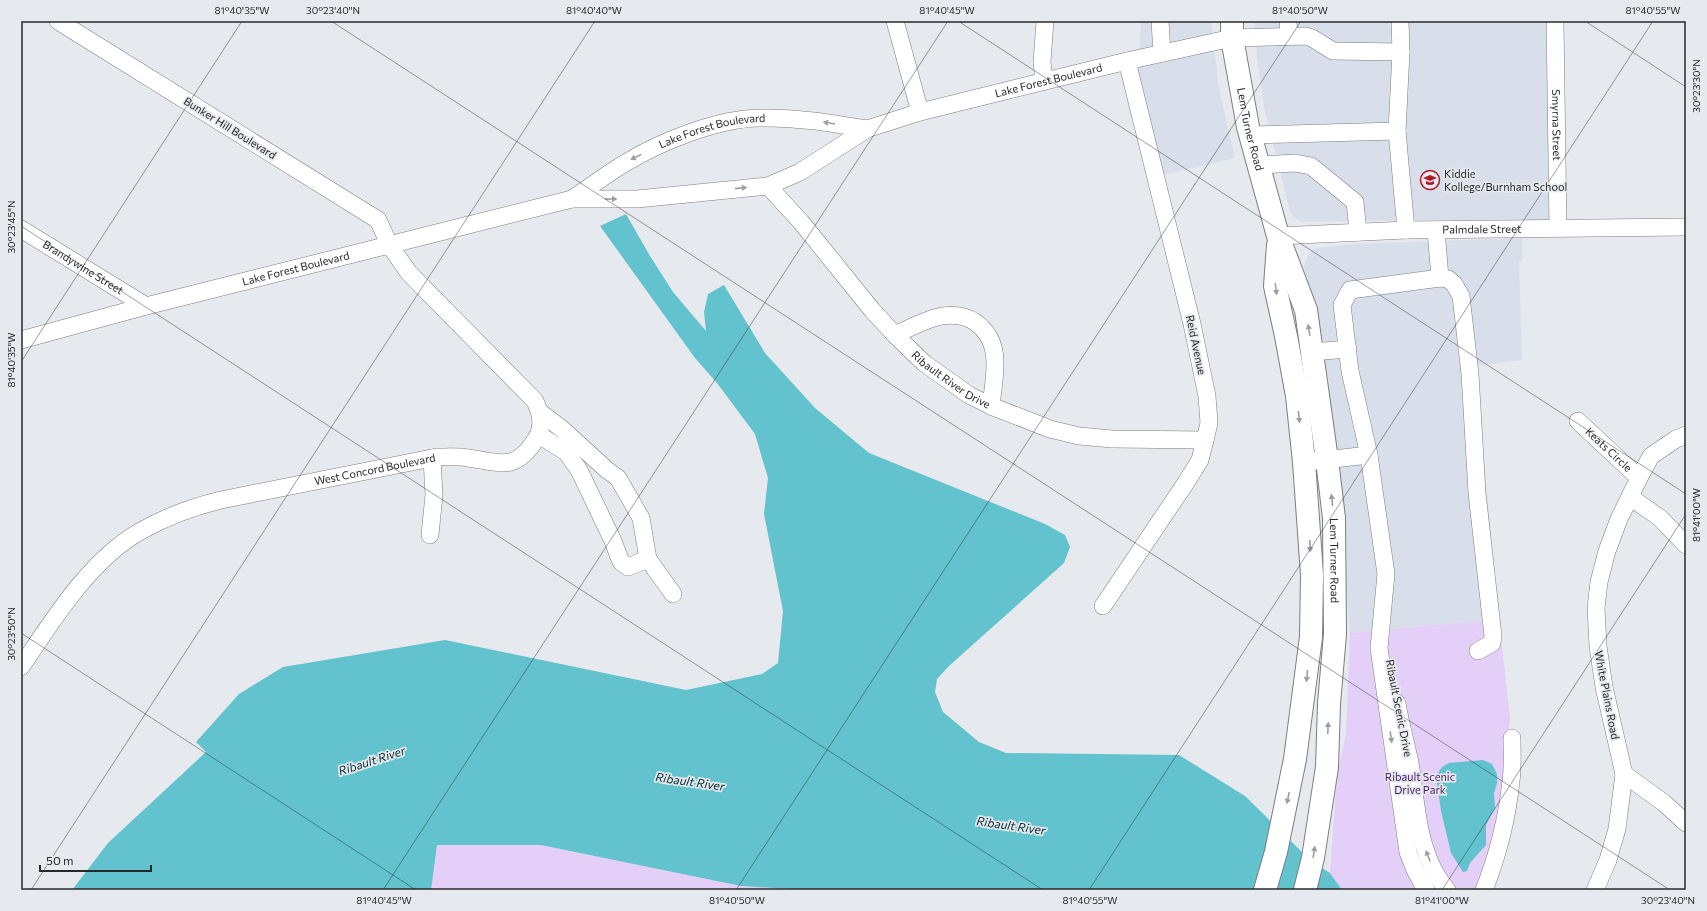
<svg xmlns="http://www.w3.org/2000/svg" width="1707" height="911" font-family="Commissioner,sans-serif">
<rect width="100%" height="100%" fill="#e6e9ed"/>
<!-- built -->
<path fill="#d8dfea" d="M1141,21H1211L1219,89L1235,158L1164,175L1138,74Z
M1254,21H1547L1549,221L1409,220L1302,222L1294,217L1290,211L1264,107L1257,58Z
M1522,238V262L1519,261L1522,360L1475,366L1499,619L1350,633L1329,381L1304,266L1307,257L1312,250L1318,248L1353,244Z"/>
<!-- green -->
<path fill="#e4cff9" d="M1499,619L1510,718L1503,795L1494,846L1477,890H1342L1330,873L1337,775L1346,734L1350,633Z
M436,845H541L741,886L807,890H431Z"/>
<!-- water -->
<path fill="#62c2ce" d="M626,214L650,256L673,292L706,331L704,312L708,294L724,285L765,353L815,408L869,453L1045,524L1065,535L1070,547L1064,563L949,666L937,679L935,692L943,712L979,742L1006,753L1179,755L1245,796L1311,861L1330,873L1342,890H807L741,886L541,845H437L431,890H72L108,843L206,752L196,742L239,694L283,667L445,640L686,690L762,674L778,663L783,611L764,514L768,478L755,434L717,383L695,358L600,226Z
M1483,760L1492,764L1497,774V784L1494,793L1495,808L1486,825V845L1470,863L1467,871L1463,872L1451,853L1441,811L1436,776L1442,767L1449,763Z"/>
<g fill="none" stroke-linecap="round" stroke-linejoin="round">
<!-- minor casing -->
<g stroke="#7a7d81" stroke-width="18">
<g id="minor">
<path d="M895,21L920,112"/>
<path d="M1160,21L1162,53"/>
<path d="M1288,21L1289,36"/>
<path id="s1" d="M1555,21L1558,228"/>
<path d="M1044,81L1042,62L1045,21"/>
<path d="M1397,131L1406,230"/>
<path d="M1250,135L1397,131L1401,52L1400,21"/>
<path d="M1259,165L1295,163L1311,166L1355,202L1358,232"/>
<path id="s2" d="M768,186L801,222L872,310L895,335L924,363L969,395L991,406L1050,429L1079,436L1112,439L1205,440"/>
<path id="s3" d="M572,199C590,187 608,173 627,162C662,141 717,119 759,118C795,117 831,123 867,129"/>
<path id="s4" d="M21,229L146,306"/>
<path id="s5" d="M1278,236L1406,230L1686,227"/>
<path d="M1440,278L1448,279L1454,284L1461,296L1470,374L1477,493L1493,636L1492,643L1478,651"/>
<path d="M895,335C907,329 921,322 934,318C947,314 963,314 975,322C1004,342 994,376 991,406"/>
<path id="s6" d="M21,340L146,306L572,199H637L768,186L800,172L867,129L920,112L1127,61L1232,38L1306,36L1312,38L1333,51L1401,52"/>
<path d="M1312,352L1348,349"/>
<path d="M541,413L562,429L607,470L618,478L641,518L648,559L673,594"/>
<path id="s7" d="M1578,421L1639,478"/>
<path d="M539,435L566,452L579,470L613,541L621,562L628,567L648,559"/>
<path d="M1369,455L1350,371L1342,305L1350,290L1440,278L1436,230"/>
<path d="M1315,461L1369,455L1386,574L1379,648L1408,852L1415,870L1426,890"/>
<path d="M1630,497L1660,518L1686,545"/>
<path d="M430,535L434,495L432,458"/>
<path d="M1103,606L1187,481L1200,460L1205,440L1209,423L1207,396L1192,324L1127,61"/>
<path id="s8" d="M21,667C53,620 89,561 139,532C165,517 192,507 221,500L437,457C447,457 458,456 468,458C499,462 515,473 536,439C544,426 541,414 535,401L409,273L390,246L378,220L58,21"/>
<path d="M1397,703C1400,723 1406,743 1410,763C1417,806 1417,855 1447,890"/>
<path d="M1624,774L1664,803L1686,823"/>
<path d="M1484,890C1498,855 1507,819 1511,781C1513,767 1512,752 1512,738"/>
<path d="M1595,890L1608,860L1617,829L1624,774L1604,687L1598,646L1596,608L1599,582L1607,551L1619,519L1639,478L1651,456L1676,439L1686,435"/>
</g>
</g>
<!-- major casing -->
<g stroke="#7a7d81" stroke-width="24">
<g id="major">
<path id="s9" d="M1232,21V38L1248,127L1278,236L1306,310L1327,460L1334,518L1335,634L1329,704L1327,767L1313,858L1305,890"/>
<path d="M1265,890L1276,852L1295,759L1311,637L1312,575L1304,462L1297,396L1286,336L1275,286L1278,245"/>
</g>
</g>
<!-- minor -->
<use href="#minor" stroke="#fff" stroke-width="17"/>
<!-- major -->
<use href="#major" stroke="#fff" stroke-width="22"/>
</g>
<!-- one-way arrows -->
<defs><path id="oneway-solid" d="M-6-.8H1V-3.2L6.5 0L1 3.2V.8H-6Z"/></defs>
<g fill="#9e9e9f">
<use href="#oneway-solid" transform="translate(829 123) rotate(-170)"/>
<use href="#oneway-solid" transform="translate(636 157) rotate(154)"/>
<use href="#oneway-solid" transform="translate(741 188) rotate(-6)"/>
<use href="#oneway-solid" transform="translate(611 199) rotate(-1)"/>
<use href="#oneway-solid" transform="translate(1276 289) rotate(82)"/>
<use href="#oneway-solid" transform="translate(1309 330) rotate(-99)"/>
<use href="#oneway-solid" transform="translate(1299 417) rotate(84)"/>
<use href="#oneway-solid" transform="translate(1332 500) rotate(-96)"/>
<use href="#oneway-solid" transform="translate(1310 546) rotate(88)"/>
<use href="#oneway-solid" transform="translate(1307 676) rotate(96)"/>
<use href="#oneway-solid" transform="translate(1328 728) rotate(-88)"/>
<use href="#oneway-solid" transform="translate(1391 737) rotate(82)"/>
<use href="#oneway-solid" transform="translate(1288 798) rotate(102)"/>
<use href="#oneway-solid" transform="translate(1314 852) rotate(-81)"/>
<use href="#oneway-solid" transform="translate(1428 856) rotate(-111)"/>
</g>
<!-- ticks -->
<path fill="none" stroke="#27282a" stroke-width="1" stroke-opacity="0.45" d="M331,21L1670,890M958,21L1686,494M1585,21L1686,87M21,226L1043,890M21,362L242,21M21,633L416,890M31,890L595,21M383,890L948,21M736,890L1301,21M1089,890L1653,21M1442,890L1686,514"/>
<!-- icons -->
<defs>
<g id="school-ring" transform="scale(1)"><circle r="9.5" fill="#e6e9ed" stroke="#ad1927" stroke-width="1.5"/><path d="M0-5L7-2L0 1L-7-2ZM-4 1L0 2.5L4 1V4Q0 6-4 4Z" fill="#ad1927"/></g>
</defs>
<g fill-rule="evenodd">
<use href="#school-ring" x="1430" y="180"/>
</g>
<g text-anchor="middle" stroke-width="3.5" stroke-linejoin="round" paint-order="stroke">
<!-- street labels -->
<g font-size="11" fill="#27282a" stroke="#e6e9ed">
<text dy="4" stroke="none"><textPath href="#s6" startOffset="1068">Lake Forest Boulevard</textPath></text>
<text dy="4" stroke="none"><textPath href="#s1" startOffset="104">Smyrna Street</textPath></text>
<text transform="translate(230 128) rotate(32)" y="4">Bunker Hill Boulevard</text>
<text dy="4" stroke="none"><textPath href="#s9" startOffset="110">Lem Turner Road</textPath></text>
<text dy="4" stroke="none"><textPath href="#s3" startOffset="158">Lake Forest Boulevard</textPath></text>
<text dy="4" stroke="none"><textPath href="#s5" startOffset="204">Palmdale Street</textPath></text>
<text dy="4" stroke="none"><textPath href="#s4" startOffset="73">Brandywine Street</textPath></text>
<text dy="4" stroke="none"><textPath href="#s6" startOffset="284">Lake Forest Boulevard</textPath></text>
<text transform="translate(1196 345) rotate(78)" y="4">Reid Avenue</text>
<text dy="4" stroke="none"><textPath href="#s2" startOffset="268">Ribault River Drive</textPath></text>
<text dy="4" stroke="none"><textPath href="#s7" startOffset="42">Keats Circle</textPath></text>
<text dy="4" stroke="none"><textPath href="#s8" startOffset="426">West Concord Boulevard</textPath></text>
<text dy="4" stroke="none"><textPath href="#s9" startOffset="552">Lem Turner Road</textPath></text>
<text transform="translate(1607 695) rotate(79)" y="4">White Plains Road</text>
<text transform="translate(1399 708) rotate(79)" y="4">Ribault Scenic Drive</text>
</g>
<!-- poi labels -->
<g font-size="11" fill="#27282a" stroke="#e6e9ed" text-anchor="start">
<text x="1444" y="178">Kiddie<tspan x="1444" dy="13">Kollege/Burnham School</tspan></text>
</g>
<!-- park labels -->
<g font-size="11" fill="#4a2169" stroke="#e6e9ed">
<text x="1420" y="781">Ribault Scenic<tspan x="1420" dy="13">Drive Park</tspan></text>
</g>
<!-- water labels -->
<g font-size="12" font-style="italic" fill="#003035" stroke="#e6e9ed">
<text transform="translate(372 761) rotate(-18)" y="4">Ribault River</text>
<text transform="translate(690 782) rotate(8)" y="4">Ribault River</text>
<text transform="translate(1011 826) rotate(8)" y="4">Ribault River</text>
</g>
</g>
<!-- border -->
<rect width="1707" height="911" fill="none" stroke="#e6e9ed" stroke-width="44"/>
<!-- scale -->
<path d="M40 865v6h111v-6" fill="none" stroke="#27282a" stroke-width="2"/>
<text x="46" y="865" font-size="12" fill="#27282a" stroke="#e6e9ed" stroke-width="3" paint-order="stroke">50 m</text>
<rect x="22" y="22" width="1663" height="867" fill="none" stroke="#27282a" stroke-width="1.5"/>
<g font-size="10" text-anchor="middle" fill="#27282a">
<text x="242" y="14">81°40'35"W</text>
<text x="333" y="14">30°23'40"N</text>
<text x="594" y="14">81°40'40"W</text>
<text x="947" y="14">81°40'45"W</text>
<text x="1300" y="14">81°40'50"W</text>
<text x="1653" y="14">81°40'55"W</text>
<text transform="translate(1696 86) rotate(-90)" y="4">30°23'30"N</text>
<text transform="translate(11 227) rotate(-90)" y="4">30°23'45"N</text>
<text transform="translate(11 360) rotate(-90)" y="4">81°40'35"W</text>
<text transform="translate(1696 515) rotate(-90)" y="4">81°41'00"W</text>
<text transform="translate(11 634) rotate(-90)" y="4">30°23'50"N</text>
<text x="384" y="904">81°40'45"W</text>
<text x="737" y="904">81°40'50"W</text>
<text x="1090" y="904">81°40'55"W</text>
<text x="1442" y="904">81°41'00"W</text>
<text x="1668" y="904">30°23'40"N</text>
</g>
</svg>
